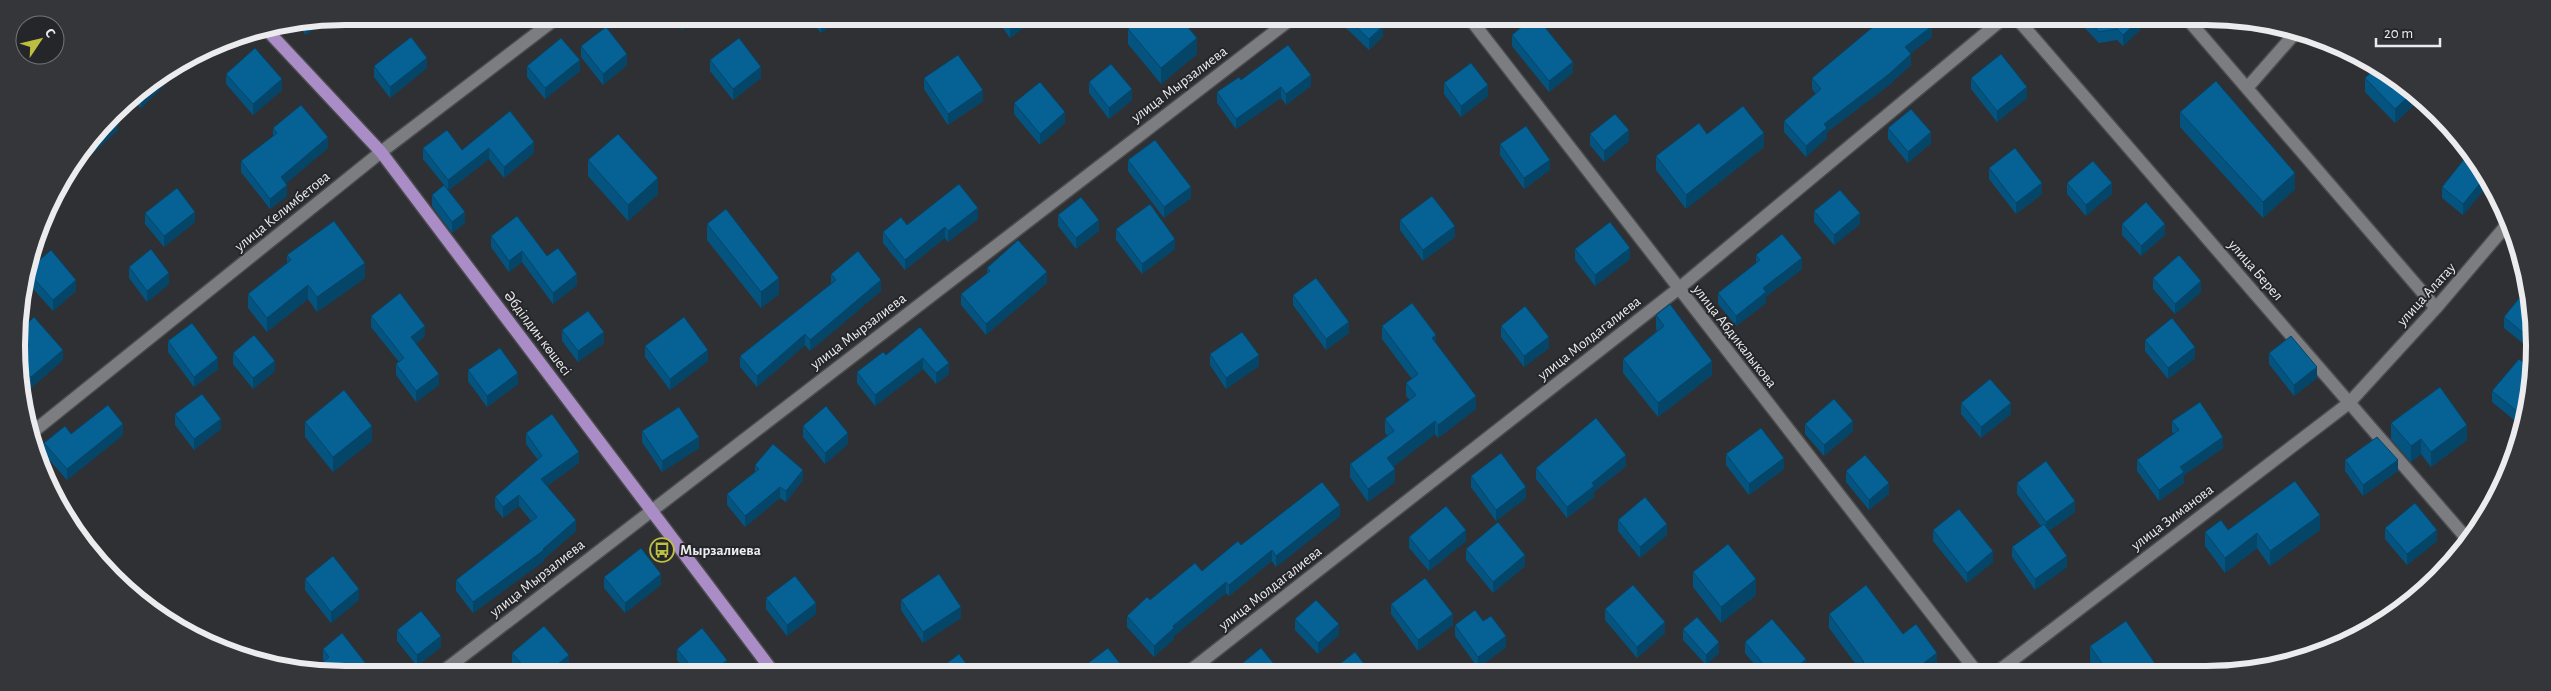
<svg xmlns="http://www.w3.org/2000/svg" width="2551" height="691" font-family="'Alegreya Sans',sans-serif">
<rect width="100%" height="100%" fill="#2f3033"/>
<g fill="none" stroke-linecap="round" stroke-linejoin="round">
<!-- minor casing -->
<g stroke="#4a4b4d" stroke-width="15">
<path id="minor" d="M1471,20L1976,671
M2020,22L2468,540
M2190,22L2436,308
M2247,88L2297,31
M29,435L381,152L558,17
M446,669L1291,19
M1191,670L1678,289L1999,22
M1997,672L2349,403L2436,308L2510,221"/>
</g>
<!-- major casing -->
<g stroke="#4a4b4d" stroke-width="15">
<path id="major" d="M265,28L381,152L771,669"/>
</g>
<!-- minor -->
<use href="#minor" stroke="#7c7d81" stroke-width="12"/>
<!-- major -->
<use href="#major" stroke="#aa8dc6" stroke-width="12"/>
</g>
<!-- wall -->
<path fill="#055480" d="M672,17H699L682,30Z
M329,18L306,35L295,21Z
M809,18H842L821,33Z
M996,18H1035V19L1010,38Z
M1345,20H1377L1383,36L1369,50L1345,27Z
M2079,22H2140V30L2123,46L2117,40L2099,43Z
M1932,27V37L1911,53V65L1889,85L1827,132V138L1806,157L1784,132V121L1816,94L1812,89V78Z
M1128,29L1197,54L1161,84L1128,44Z
M1512,35L1573,73L1549,92L1512,46Z
M581,46L627,65L603,85L581,57Z
M202,52L191,62L189,61L141,108L130,97Z
M710,60L761,78L733,100L710,71Z
M374,66L427,68L390,98L374,77Z
M527,66L580,71L545,99L527,77Z
M2388,72L2421,98L2395,123L2365,92V78Z
M226,74L282,90L253,115L226,84Z
M924,78L983,101L948,125L924,89Z
M1971,78L2027,98L1997,122L1971,89Z
M1241,80L1311,86L1286,105L1281,98L1236,129L1217,103V92Z
M1089,82L1132,100L1109,119L1089,93Z
M1444,83L1488,96L1461,117L1444,94Z
M1014,103L1065,123L1040,145L1014,114Z
M510,111L534,153L504,178L489,159L448,191L465,223L452,233L432,206V195L444,185L423,159V148L462,150Z
M2180,112L2295,189L2263,218L2180,127Z
M114,114L118,130L92,154L84,146Z
M273,128L328,148L286,183L287,196L270,209L241,172V161L273,136Z
M1888,128L1931,143L1908,163L1888,139Z
M1590,134L1629,141L1604,162L1590,145Z
M1707,134L1764,147L1686,209L1656,170V156Z
M1500,144L1550,170L1524,189L1500,155Z
M588,160L658,194L628,221L588,176Z
M1128,160L1191,198L1164,218L1128,171Z
M1989,168L2042,194L2016,214L1989,179Z
M2487,178V186L2463,215L2442,198V187Z
M2067,183L2112,194L2086,216L2067,194Z
M1814,211L1860,224L1834,245L1814,222Z
M145,213L195,222L164,247L145,224Z
M1058,215L1099,231L1076,249L1058,226Z
M978,219L948,242L945,238L905,270L883,243V232L907,225Z
M1400,220L1455,237L1423,261L1400,230Z
M707,224L779,294L761,308L707,240Z
M2122,224L2165,235L2141,256L2122,235Z
M1116,229L1175,249L1142,274L1116,240Z
M491,236L547,256L577,285L553,304L522,262L509,272L491,247Z
M1575,249L1630,259L1595,286L1575,260Z
M287,255L365,278L317,312L308,299L267,332L248,308V294L287,263Z
M1756,255L1802,269L1766,297V303L1736,326L1718,304V293L1756,263Z
M129,267L169,284L147,302L129,278Z
M987,268L1047,283L986,335L961,305V294L987,273Z
M27,271L76,291L53,311L27,282Z
M831,274L881,291L810,351L805,345L757,387L740,367V356L831,284Z
M2153,278L2201,292L2175,314L2153,289Z
M2529,286L2535,345L2534,352L2504,328V317Z
M1293,295L1349,333L1326,350L1293,305Z
M1656,315L1712,375L1658,417L1623,373V359L1657,331L1656,329Z
M371,316L425,336L416,344L439,385L416,402L396,375V364L399,362L371,327Z
M1382,326L1436,344L1476,409L1438,438L1435,434L1393,467L1395,482L1368,502L1350,477V464L1388,436L1385,433V419L1410,400L1406,396V383L1412,379L1382,339Z
M1501,326L1549,348L1524,367L1501,337Z
M920,327L949,374L936,384L923,369L875,406L857,383V372L886,355Z
M562,330L604,343L578,362L562,341Z
M18,332L63,360L31,388L22,379Z
M2145,340L2195,358L2168,379L2145,351Z
M168,341L218,369L194,387L168,352Z
M645,346L708,361L670,390L645,357Z
M233,353L275,371L253,389L233,364Z
M2269,353L2317,378L2294,396L2269,364Z
M1210,354L1259,366L1226,389L1210,365Z
M468,370L518,384L487,407L468,381Z
M2532,370L2519,424L2492,402V391Z
M1961,403L2011,414L1981,438L1961,414Z
M175,414L221,429L194,450L175,425Z
M2172,421L2223,448L2184,475V483L2159,501L2137,471V460L2174,434L2172,432Z
M305,422L372,441L333,472L305,437Z
M2391,423L2467,440L2431,467L2421,454L2411,462L2391,439Z
M1805,424L1853,431L1824,456L1805,434Z
M803,426L848,444L825,464L803,437Z
M642,431L699,448L662,472L642,442Z
M526,433L579,463L547,486L576,531L544,559V561L473,613L456,591V580L531,521L519,506L503,518L495,508V497L538,460L526,444Z
M71,434L123,435L67,480L44,454V443Z
M1726,454L1784,469L1749,495L1726,465Z
M2345,460L2398,471L2363,496L2345,471Z
M755,465L803,480L786,502L780,498L745,527L727,505V494L755,473Z
M1626,466L1594,492V497L1567,518L1536,479V468Z
M1846,471L1889,494L1869,510L1846,482Z
M1471,476L1526,498L1496,521L1471,487Z
M2017,483L2075,512L2049,531L2067,567L2035,590L2012,557V547L2041,526L2017,494Z
M1340,516L1276,567L1272,561L1229,596L1226,593L1174,636V639L1154,657L1127,627V616L1150,600L1202,571L1241,545Z
M1618,520L1667,535L1640,558L1618,531Z
M2385,528L2437,541L2407,565L2385,539Z
M1933,530L1993,562L1967,583L1933,541Z
M2228,530H2320L2270,566L2257,548L2225,573L2205,546V532Z
M1409,537L1466,541L1429,571L1409,548Z
M1466,549L1525,566L1493,593L1466,560Z
M1693,572L1756,595L1721,623L1693,587Z
M604,577L661,585L625,613L604,588Z
M305,579L359,600L331,623L305,590Z
M2438,579L2426,587V581Z
M766,598L816,614L787,636L766,609Z
M901,600L961,618L923,643L901,610Z
M1391,604L1453,625L1418,651L1391,614Z
M1605,609L1665,633L1637,658L1605,620Z
M1829,614L1903,634L1937,667H1858L1829,628Z
M1295,619L1339,635L1318,654L1295,630Z
M1483,621L1506,647L1478,668L1455,636V625Z
M1683,629L1719,653L1706,665L1683,640Z
M397,630L441,647L417,666L397,641Z
M1745,642L1806,670L1805,671H1760L1745,653Z
M2090,646L2156,672H2097L2090,662Z
M323,649L370,669L324,661L323,660Z
M677,649L727,669H684L677,660Z
M512,653L569,666L565,669H516L512,664Z"/>
<!-- shaded-wall -->
<path fill="#044568" d="M684,17H699L682,30V19Z
M329,18L306,35V24L312,20Z
M821,18H842L821,33Z
M1021,18H1035V19L1010,38V27Z
M1927,21H1939L1932,27V37L1905,58V47Z
M2137,22H2140V30L2123,46V35Z
M1383,26V36L1369,50V39Z
M1197,38V54L1161,84V68Z
M202,52L191,62V59Z
M627,54V65L603,85V74Z
M1911,54V65L1889,85L1827,132V138L1806,157V146L1824,124Z
M427,58V68L390,98V87Z
M189,60V61L141,108V97L160,79Z
M580,60V71L545,99V88Z
M1573,62V73L1549,92V81Z
M761,67V78L733,100V89Z
M1311,75V86L1286,105V94Z
M282,79V90L253,115V104Z
M1488,85V96L1461,117V106Z
M1281,87V98L1236,129V119Z
M2027,87V98L1997,122V111Z
M1132,89V100L1109,119V108Z
M983,90V101L948,125V114Z
M2413,92L2421,98L2395,123V109Z
M1065,112V123L1040,145V134Z
M118,119V130L92,154V143Z
M1629,130V141L1604,162V151Z
M1931,132V143L1908,163V152Z
M1764,133V147L1686,209V195Z
M328,137V148L281,188V177Z
M534,142V153L504,178V167Z
M489,148V159L448,191V180Z
M1550,160V170L1524,189V178Z
M2295,173V189L2263,218V202Z
M2486,176L2487,178V186L2463,215V204Z
M658,178V194L628,221V205Z
M2042,183V194L2016,214V203Z
M2112,183V194L2086,216V205Z
M287,185V196L270,209V199Z
M1191,187V198L1164,218V207Z
M978,208V219L948,242V231Z
M195,212V222L164,247V236Z
M465,212V223L452,233V222Z
M1860,213V224L1834,245V235Z
M1099,220V231L1076,249V238Z
M2165,224V235L2141,256V246Z
M1455,226V237L1423,261V250Z
M945,227V238L905,270V260Z
M1175,239V249L1142,274V264Z
M1630,248V259L1595,286V275Z
M522,251V262L509,272V261Z
M1802,258V269L1766,297V303L1736,326V316L1763,288Z
M365,263V278L317,312V297Z
M1047,272V283L986,335V324Z
M169,273V284L147,302V291Z
M577,274V285L553,304V293Z
M779,278V294L761,308V292Z
M76,280V291L53,311V300Z
M881,280V291L810,351V340Z
M2201,281V292L2175,314V304Z
M308,285V299L267,332V318Z
M1349,322V333L1326,350V339Z
M425,326V336L411,348V337Z
M604,332V343L578,362V351Z
M805,334V345L757,387V376Z
M1436,335V348L1432,338Z
M1549,337V348L1524,367V356Z
M2195,347V358L2168,379V368Z
M63,350V360L31,388V377Z
M708,350V361L670,390V379Z
M1259,355V366L1226,389V378Z
M218,358V369L194,387V377Z
M923,358V369L875,406V395Z
M275,361V371L253,389V378Z
M1712,361V375L1658,417V403Z
M949,363V374L936,384V373Z
M2317,367V378L2294,396V385Z
M518,373V384L487,407V396Z
M439,374V385L416,402V391Z
M1476,396V409L1438,438V425Z
M2529,401L2528,409L2526,416L2519,424V413Z
M2011,403V414L1981,438V427Z
M221,419V429L194,450V439Z
M1435,421V434L1387,472V458Z
M1853,421V431L1824,456V445Z
M123,424V435L67,480V469Z
M2467,425V440L2431,467V452Z
M372,426V441L333,472V457Z
M848,433V444L825,464V453Z
M699,437V448L662,472V461Z
M2223,437V448L2184,475V483L2159,501V490L2180,467Z
M2421,439V454L2411,462V446Z
M579,452V463L541,490V479Z
M1626,455V466L1594,492V497L1567,518V507L1592,483Z
M1784,458V469L1749,495V484Z
M2398,460V471L2363,496V485Z
M1395,469V482L1368,502V489Z
M803,470V480L786,502V491Z
M1889,483V494L1869,510V500Z
M780,487V498L745,527V516Z
M1526,487V498L1496,521V510Z
M519,495V506L503,518V507Z
M2075,501V512L2046,533V522Z
M1340,505V516L1276,567V556Z
M2320,515V530L2270,566V551Z
M576,520V531L544,559V561L473,613V602L543,549Z
M1667,524V535L1640,558V547Z
M1466,530V541L1429,571V561Z
M2437,530V541L2407,565V554Z
M2257,533V548L2225,573V558Z
M1272,550V561L1229,596V585Z
M1993,551V562L1967,583V573Z
M1525,555V566L1493,593V582Z
M2067,556V567L2035,590V579Z
M661,574V585L625,613V603Z
M1756,579V595L1721,623V607Z
M1226,582V593L1174,636V639L1154,657V646L1173,626Z
M359,589V600L331,623V612Z
M816,603V614L787,636V625Z
M961,607V618L923,643V632Z
M1453,614V625L1418,651V640Z
M1665,622V633L1637,658V647Z
M1339,624V635L1318,654V643Z
M441,636V647L417,666V655Z
M1506,636V647L1478,668V657Z
M1719,642V653L1706,665V655Z
M1937,653V667L1931,671H1913Z
M569,655V666L565,669H552Z
M1806,659V670L1805,671H1792Z
M727,660V669H716Z
M2156,665V672H2146Z"/>
<!-- building -->
<path fill="#066295" stroke="#044568" d="M1004,18H1021L1010,27Z
M1139,19H1181L1197,38L1161,68L1128,29Z
M303,20H312L306,24Z
M1349,20H1377L1383,26L1369,39Z
M1530,20H1539L1573,62L1549,81L1512,35Z
M1880,21H1929L1932,26L1905,47L1911,54L1889,74L1824,124L1827,128L1806,146L1784,121L1821,89L1812,78Z
M2090,22H2137L2123,35L2117,29L2099,32Z
M606,27L627,54L603,74L581,46Z
M411,37L427,58L390,87L374,66Z
M561,38L580,60L545,88L527,66Z
M739,38L761,67L733,89L710,60Z
M1288,45L1311,75L1286,94L1281,87L1236,119L1217,92L1239,77L1241,80Z
M255,48L282,79L253,104L226,74Z
M2001,54L2027,87L1997,111L1971,78Z
M958,55L983,90L948,114L924,78Z
M1471,63L1488,85L1461,106L1444,83Z
M1111,64L1132,89L1109,108L1089,82Z
M2378,66L2388,72L2413,92L2395,109L2365,78Z
M160,79L141,97L137,93Z
M2216,81L2295,173L2263,202L2180,112Z
M1040,82L1065,112L1040,134L1014,103Z
M301,105L328,137L281,177L287,185L270,199L241,161L277,133L273,128Z
M1743,106L1764,133L1686,195L1656,156L1699,123L1707,134Z
M1911,109L1931,132L1908,152L1888,128Z
M510,111L534,142L504,167L489,148L448,180L423,148L447,130L462,150Z
M114,114L118,119L92,143L89,140Z
M1615,114L1629,130L1604,151L1590,134Z
M1526,126L1550,160L1524,178L1500,144Z
M618,134L658,178L628,205L588,160Z
M1155,140L1191,187L1164,207L1128,160Z
M2015,148L2042,183L2016,203L1989,168Z
M2466,157L2484,172L2486,176L2463,204L2442,187Z
M2093,161L2112,183L2086,205L2067,183Z
M959,184L978,208L948,231L945,227L905,260L883,232L901,217L907,225Z
M444,185L465,212L452,222L432,195Z
M177,188L195,212L164,236L145,213Z
M1840,190L1860,213L1834,235L1814,211Z
M1432,196L1455,226L1423,250L1400,220Z
M1081,197L1099,220L1076,238L1058,215Z
M2146,202L2165,224L2141,246L2122,224Z
M1150,204L1175,239L1142,264L1116,229Z
M726,209L779,278L761,292L707,224Z
M517,216L547,256L558,248L577,274L553,293L522,251L509,261L491,236Z
M334,221L365,263L317,297L308,285L267,318L248,294L291,260L287,255Z
M1610,222L1630,248L1595,275L1575,249Z
M1782,234L1802,258L1763,288L1766,292L1736,316L1718,293L1760,260L1756,255Z
M1018,240L1047,272L986,324L961,294L990,271L987,268Z
M151,249L169,273L147,291L129,267Z
M51,250L76,280L53,300L27,271Z
M858,251L881,280L810,340L805,334L757,376L740,356L836,280L831,274Z
M2179,255L2201,281L2175,304L2153,278Z
M1316,278L1349,322L1326,339L1293,295Z
M2529,286L2534,342L2504,317Z
M400,293L425,326L411,337L439,374L416,391L396,364L404,358L371,316Z
M1412,303L1436,335L1432,338L1476,396L1438,425L1435,421L1387,458L1395,469L1368,489L1350,464L1394,431L1385,419L1416,395L1406,383L1418,374L1382,326Z
M1670,304L1712,361L1658,403L1623,359L1664,326L1656,315Z
M1525,306L1549,337L1524,356L1501,326Z
M588,311L604,332L578,351L562,330Z
M34,317L63,350L31,377L21,366L18,332Z
M684,317L708,350L670,379L645,346Z
M2172,318L2195,347L2168,368L2145,340Z
M192,323L218,358L194,377L168,341Z
M920,327L949,363L936,373L923,358L875,395L857,372L883,352L886,355Z
M1242,332L1259,355L1226,378L1210,354Z
M254,335L275,361L253,378L233,353Z
M2291,336L2317,367L2294,385L2269,353Z
M500,348L518,373L487,396L468,370Z
M2519,359L2532,370L2529,401L2519,413L2492,391Z
M1990,379L2011,403L1981,427L1961,403Z
M2440,387L2467,425L2431,452L2421,439L2411,446L2391,423Z
M344,390L372,426L333,457L305,422Z
M202,394L221,419L194,439L175,414Z
M1834,399L1853,421L1824,445L1805,424Z
M2200,402L2223,437L2180,467L2184,472L2159,490L2137,460L2179,430L2172,421Z
M108,405L123,424L67,469L44,443L65,426L71,434Z
M826,406L848,433L825,453L803,426Z
M679,407L699,437L662,461L642,431Z
M552,414L579,452L541,479L576,520L543,549L544,550L473,602L456,580L537,517L519,495L503,507L495,497L542,456L526,433Z
M1596,418L1626,455L1592,483L1594,486L1567,507L1536,468Z
M1761,428L1784,458L1749,484L1726,454Z
M2377,437L2398,460L2363,485L2345,460Z
M773,444L803,470L786,491L780,487L745,516L727,494L759,469L755,465Z
M1501,453L1526,487L1496,510L1471,476Z
M1865,455L1889,483L1869,500L1846,471Z
M2046,461L2075,501L2046,522L2017,483Z
M2295,481L2320,515L2270,551L2257,533L2225,558L2205,532L2221,520L2228,530Z
M1322,482L1340,505L1276,556L1272,550L1229,585L1226,582L1173,626L1174,628L1154,646L1127,616L1147,597L1150,600L1195,563L1202,571L1238,541L1241,545Z
M1645,497L1667,524L1640,547L1618,520Z
M2415,503L2437,530L2407,554L2385,528Z
M1446,506L1466,530L1429,561L1409,537Z
M1959,509L1993,551L1967,573L1933,530Z
M1498,522L1525,555L1493,582L1466,549Z
M2044,524L2067,556L2035,579L2012,547Z
M1728,544L1756,579L1721,607L1693,572Z
M641,548L661,574L625,603L604,577Z
M2455,552L2457,554L2438,579L2429,585L2426,581Z
M333,556L359,589L331,612L305,579Z
M939,574L961,607L923,632L901,600Z
M795,576L816,603L787,625L766,598Z
M1425,578L1453,614L1418,640L1391,604Z
M1633,585L1665,622L1637,647L1605,609Z
M1866,585L1903,634L1916,624L1937,653L1913,671H1853L1864,662L1829,614Z
M1316,600L1339,624L1318,643L1295,619Z
M1475,610L1483,621L1491,616L1506,636L1478,657L1455,625Z
M421,611L441,636L417,655L397,630Z
M1697,617L1719,642L1706,655L1683,629Z
M1772,619L1806,659L1792,671H1769L1745,642Z
M2126,621L2156,665L2146,672H2108L2090,646Z
M544,626L569,655L552,669H526L512,653Z
M702,628L727,660L716,669H693L677,649Z
M342,633L370,669H315L329,657L323,649Z
M1108,648L1125,670H1079Z
M1261,648L1279,670H1242L1239,666Z
M1355,652L1369,670H1332Z
M959,654L971,670H938Z"/>
<!-- icons -->
<defs>
<g id="bus-ring" transform="scale(1.25)"><circle r="9.5" fill="#252629" stroke="#bdbf43" stroke-width="1.5"/><path d="M-5-6H5V4H4V6H2V4H-2V6H-4V4H-5ZM-3.5-4V0h7V-4ZM-3.5 1.2v1.5H-2V1.2ZM2 1.2v1.5H3.5V1.2Z" fill="#bdbf43"/></g>
</defs>
<g fill-rule="evenodd">
<use href="#bus-ring" x="662" y="550"/>
</g>
<g text-anchor="middle" stroke-width="4" stroke-linejoin="round" paint-order="stroke">
<!-- street labels -->
<g font-size="15" fill="#ececee" stroke="#252629">
<text transform="translate(1179 84) rotate(-37)" y="5">улица Мырзалиева</text>
<text transform="translate(282 211) rotate(-39)" y="5">улица Келимбетова</text>
<text transform="translate(2256 270) rotate(49)" y="5">улица Берел</text>
<text transform="translate(2426 294) rotate(-48)" y="5">улица Алатау</text>
<text transform="translate(858 331) rotate(-37)" y="5">улица Мырзалиева</text>
<text transform="translate(538 333) rotate(53)" y="5">Әбділдин көшесі</text>
<text transform="translate(1735 336) rotate(52)" y="5">улица Абдикалыкова</text>
<text transform="translate(1589 338) rotate(-38)" y="5">улица Молдагалиева</text>
<text transform="translate(2172 517) rotate(-37)" y="5">улица Зиманова</text>
<text transform="translate(537 578) rotate(-38)" y="5">улица Мырзалиева</text>
<text transform="translate(1270 588) rotate(-38)" y="5">улица Молдагалиева</text>
</g>
<!-- poi labels -->
<g font-size="15" font-weight="bold" fill="#ececee" stroke="#252629" text-anchor="start">
<text x="680" y="555">Мырзалиева</text>
</g>
</g>
<!-- crop -->
<path d="M0 0H2551V691H0ZM345 25H2206A320 320 0 0 1 2526 345V346A320 320 0 0 1 2206 666H345A320 320 0 0 1 25 346V345A320 320 0 0 1 345 25Z" fill="#353639" fill-rule="evenodd"/>
<path fill="none" stroke="#ececee" stroke-width="6" d="M345 25H2206A320 320 0 0 1 2526 345V346A320 320 0 0 1 2206 666H345A320 320 0 0 1 25 346V345A320 320 0 0 1 345 25Z"/>
<!-- north arrow -->
<g transform="translate(40 40) rotate(55)"><circle r="24" fill="#252629" stroke="#757578"/>
<path d="M0-4L9 19L0 12L-9 19Z" fill="#bdbf43"/>
<text y="-8" font-size="14" font-weight="bold" text-anchor="middle" fill="#ececee">С</text>
</g>
<!-- scale -->
<path d="M2376 38v8h64v-8" fill="none" stroke="#ececee" stroke-width="2.5"/>
<text x="2384" y="38" font-size="15" fill="#ececee" stroke="#252629" stroke-width="4" paint-order="stroke">20 m</text>
</svg>
